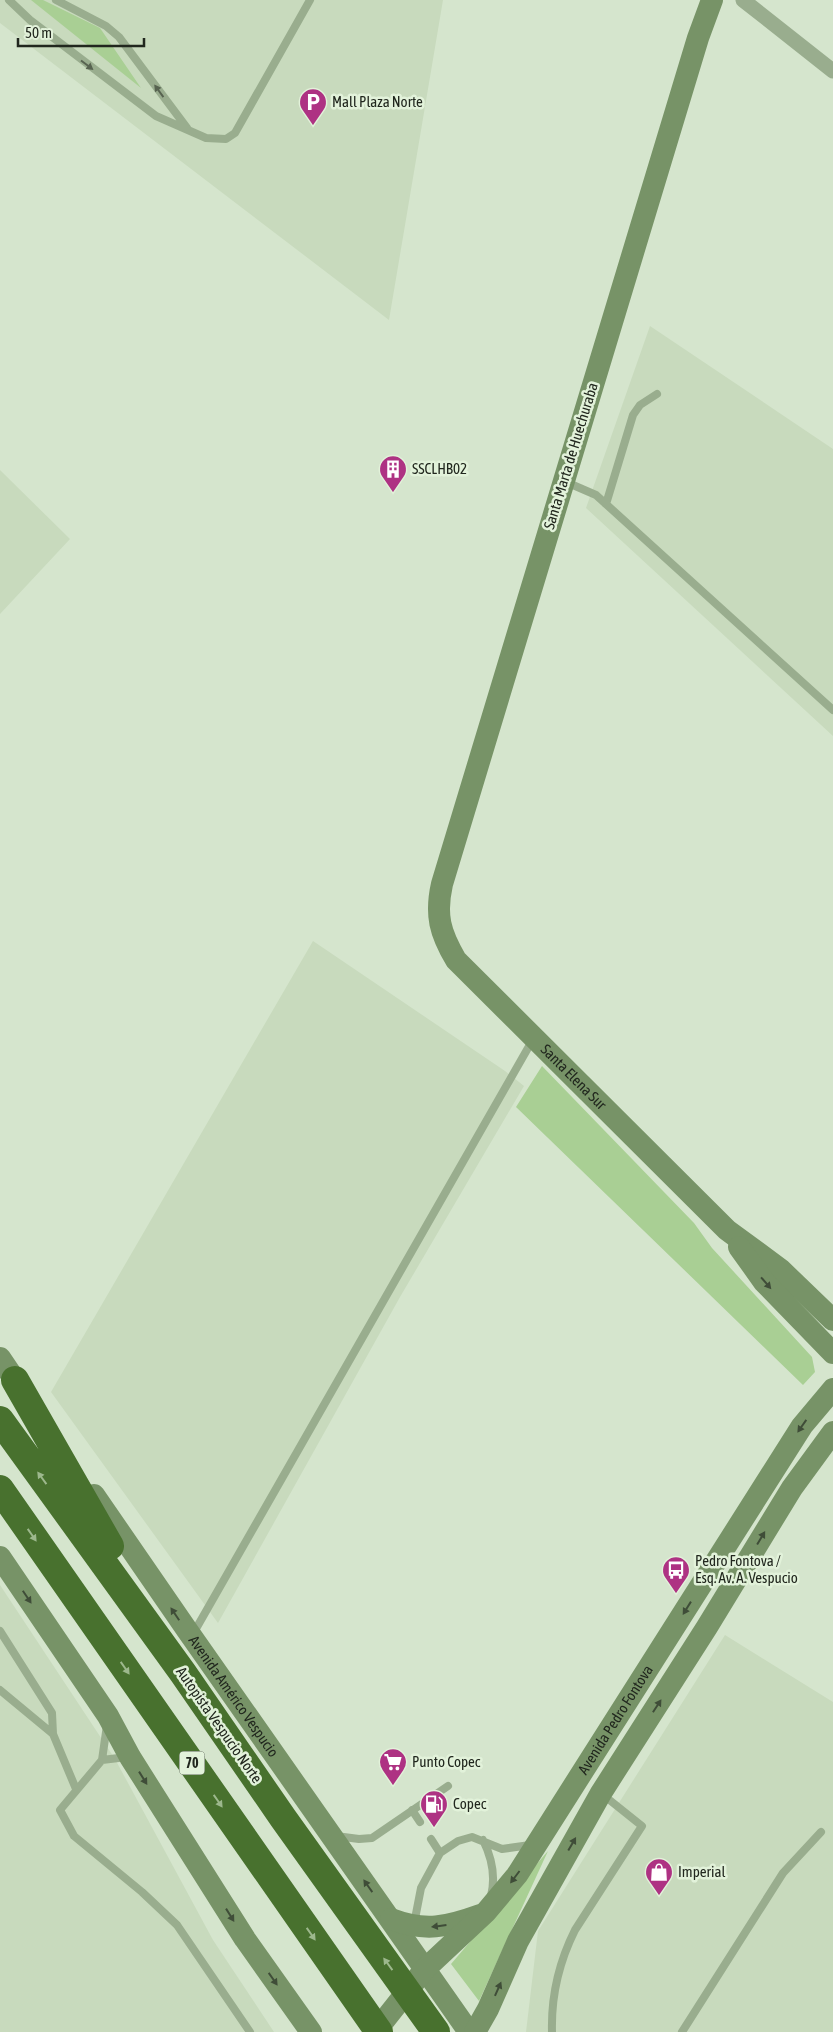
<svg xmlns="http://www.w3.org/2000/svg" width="833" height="2032" font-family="'Asap Condensed',sans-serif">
<rect width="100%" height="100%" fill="#d5e5cd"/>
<!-- built -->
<path fill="#c8dabd" d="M0,0H443L389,320L0,23Z
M650,326L833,449V736L586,508Z
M0,470L70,539L0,614Z
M313,941L505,1071L524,1086L400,1297L218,1623L51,1392Z
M0,1585L115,1759L213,1940L274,2032H0Z
M725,1635L833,1702V2032H526L538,1931Z"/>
<!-- green -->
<path fill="#a9cf94" d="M31,0H43L100,28L141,88Z
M542,1066L694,1223L712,1248L812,1357L815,1372L803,1385L516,1107Z
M548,1851L479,2001L451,1964Z"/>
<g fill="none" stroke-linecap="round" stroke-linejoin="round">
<!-- lane -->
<path stroke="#99ad8e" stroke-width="8" d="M9,0L30,20L156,116L206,138L226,139L235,133L310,0
M56,0L106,26L119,37L187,128
M566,482L596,495L833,710
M606,504L633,415L640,405L657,394
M0,1631L52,1713L53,1734L76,1789
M193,1634L532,1041
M0,1690L53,1734
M107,1725L102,1760L60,1810L74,1836L142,1892L177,1925L250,2032
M102,1760L127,1757
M412,1810L420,1822
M336,1836L359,1839L372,1838L448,1786
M431,1839L440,1853
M483,1840C492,1858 496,1876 491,1896
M414,1924L421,1888L440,1853L458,1841L472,1837L502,1849L530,1845
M552,2032C551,1996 559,1962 575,1930L642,1826L602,1794
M682,2032L783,1873L821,1832"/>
<!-- street -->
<path stroke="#99ad8e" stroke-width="15" d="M743,0L833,71"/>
<!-- secondary -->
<g stroke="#779367" stroke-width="22">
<path id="s1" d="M712,0L698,38L442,884C435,915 440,933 456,960L727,1230L780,1269L833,1320"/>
<path d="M739,1247L764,1282L833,1353"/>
<path d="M0,1358L25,1395"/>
<path id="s2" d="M94,1495L187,1630L469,2032"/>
<path d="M0,1557L108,1716L130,1757L245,1939L311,2032"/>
<path d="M391,1919C425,1932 447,1927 480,1915"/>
<path id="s3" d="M375,2032L424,1970L486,1912L517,1875L802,1426L833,1389"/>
<path d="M475,2032L488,2009L518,1941L601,1793L707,1627L792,1488L833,1432"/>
</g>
<!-- highway -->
<path stroke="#48712e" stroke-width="28" d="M15,1380L110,1546
M0,1420L183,1673L283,1818L436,2032
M0,1489L379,2032"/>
</g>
<!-- one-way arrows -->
<defs><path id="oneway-solid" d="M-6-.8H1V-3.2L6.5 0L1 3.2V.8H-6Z" transform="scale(1.25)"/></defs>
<g fill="#576350">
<use href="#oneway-solid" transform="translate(87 65) rotate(37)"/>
<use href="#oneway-solid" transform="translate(159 91) rotate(-126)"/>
</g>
<g fill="#3f4d38">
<use href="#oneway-solid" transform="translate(766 1283) rotate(49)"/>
<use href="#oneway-solid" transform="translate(802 1426) rotate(125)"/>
<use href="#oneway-solid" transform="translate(761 1538) rotate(-59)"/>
<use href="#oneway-solid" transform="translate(27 1597) rotate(56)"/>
<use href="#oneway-solid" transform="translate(687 1608) rotate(122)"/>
<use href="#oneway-solid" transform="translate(175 1614) rotate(-124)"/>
<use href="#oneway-solid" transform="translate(657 1706) rotate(-57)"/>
<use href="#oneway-solid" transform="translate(143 1778) rotate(58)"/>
<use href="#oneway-solid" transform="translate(572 1844) rotate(-60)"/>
<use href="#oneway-solid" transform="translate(515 1877) rotate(127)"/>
<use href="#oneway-solid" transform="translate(368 1886) rotate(-125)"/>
<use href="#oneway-solid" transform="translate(230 1915) rotate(58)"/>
<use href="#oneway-solid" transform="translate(439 1926) rotate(173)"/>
<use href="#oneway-solid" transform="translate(273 1979) rotate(55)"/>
<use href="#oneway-solid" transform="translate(498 1989) rotate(-66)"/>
</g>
<g fill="#9db88d">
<use href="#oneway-solid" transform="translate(42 1478) rotate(-126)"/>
<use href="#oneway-solid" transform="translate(32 1535) rotate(55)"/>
<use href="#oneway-solid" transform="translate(125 1668) rotate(55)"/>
<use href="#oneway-solid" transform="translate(218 1801) rotate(55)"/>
<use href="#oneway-solid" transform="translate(311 1934) rotate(55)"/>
<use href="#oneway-solid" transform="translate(388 1964) rotate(-126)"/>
</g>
<!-- icons -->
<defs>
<g id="parking-pin" transform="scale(1.4375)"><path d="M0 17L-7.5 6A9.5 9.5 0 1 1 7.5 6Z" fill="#ae3283" stroke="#e2f2da"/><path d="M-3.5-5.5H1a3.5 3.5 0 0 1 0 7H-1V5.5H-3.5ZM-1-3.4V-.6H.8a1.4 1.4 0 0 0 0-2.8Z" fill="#fff"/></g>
<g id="building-pin" transform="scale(1.4375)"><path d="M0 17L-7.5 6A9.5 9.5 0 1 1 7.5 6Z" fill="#ae3283" stroke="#e2f2da"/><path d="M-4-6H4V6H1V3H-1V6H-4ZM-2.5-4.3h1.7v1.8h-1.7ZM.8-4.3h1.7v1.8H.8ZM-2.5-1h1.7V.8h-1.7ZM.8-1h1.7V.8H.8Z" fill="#fff"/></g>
<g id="bus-pin" transform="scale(1.4375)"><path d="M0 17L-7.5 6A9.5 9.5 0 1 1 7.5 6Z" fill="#ae3283" stroke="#e2f2da"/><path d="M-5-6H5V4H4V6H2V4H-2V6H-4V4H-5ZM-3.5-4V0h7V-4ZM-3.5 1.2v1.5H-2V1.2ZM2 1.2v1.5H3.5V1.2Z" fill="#fff"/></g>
<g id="supermarket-pin" transform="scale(1.4375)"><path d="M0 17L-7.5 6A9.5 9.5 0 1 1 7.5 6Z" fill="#ae3283" stroke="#e2f2da"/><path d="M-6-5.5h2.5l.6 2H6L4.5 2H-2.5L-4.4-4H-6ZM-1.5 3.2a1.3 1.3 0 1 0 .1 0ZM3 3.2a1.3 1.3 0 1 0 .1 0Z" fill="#fff"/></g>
<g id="fuel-pin" transform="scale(1.4375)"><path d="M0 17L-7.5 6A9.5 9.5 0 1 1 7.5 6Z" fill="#ae3283" stroke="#e2f2da"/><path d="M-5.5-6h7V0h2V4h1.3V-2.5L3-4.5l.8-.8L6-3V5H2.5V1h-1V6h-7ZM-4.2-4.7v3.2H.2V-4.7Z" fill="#fff"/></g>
<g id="shop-pin" transform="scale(1.4375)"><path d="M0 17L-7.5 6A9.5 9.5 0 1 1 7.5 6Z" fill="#ae3283" stroke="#e2f2da"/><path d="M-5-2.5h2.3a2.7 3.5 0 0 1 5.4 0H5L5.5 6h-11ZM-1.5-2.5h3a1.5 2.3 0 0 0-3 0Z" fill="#fff"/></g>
</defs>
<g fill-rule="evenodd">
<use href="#parking-pin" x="313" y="102"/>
<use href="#building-pin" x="393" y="469"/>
<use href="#bus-pin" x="676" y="1570"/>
<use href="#supermarket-pin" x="393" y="1762"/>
<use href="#fuel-pin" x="434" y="1804"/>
<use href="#shop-pin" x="659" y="1872"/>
</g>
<g text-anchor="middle" stroke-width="5" stroke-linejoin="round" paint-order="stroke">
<!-- shield labels -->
<rect fill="#e2f2da" stroke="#5b6456" stroke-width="1" x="179.5" y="1751.5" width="25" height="23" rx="4"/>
<g font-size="14" font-weight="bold" fill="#21271e">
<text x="192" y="1768">70</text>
</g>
<!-- poi labels -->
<g font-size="15" fill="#21271e" stroke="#e2f2da" text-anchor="start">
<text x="332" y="107">Mall Plaza Norte</text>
<text x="412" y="474">SSCLHB02</text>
<text x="695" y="1566">Pedro Fontova /<tspan x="695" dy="17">Esq. Av. A. Vespucio</tspan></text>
<text x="412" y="1767">Punto Copec</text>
<text x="453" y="1809">Copec</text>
<text x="678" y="1877">Imperial</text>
</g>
<!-- street labels -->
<g font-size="15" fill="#21271e" stroke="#e2f2da">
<text transform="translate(571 456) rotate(-73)" y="5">Santa Marta de Huechuraba</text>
<text dy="5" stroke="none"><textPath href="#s1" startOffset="1170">Santa Elena Sur</textPath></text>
<text dy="5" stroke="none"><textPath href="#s2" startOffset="245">Avenida Américo Vespucio</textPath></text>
<text dy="5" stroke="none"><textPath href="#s3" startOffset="396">Avenida Pedro Fontova</textPath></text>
<text transform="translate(219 1725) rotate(55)" y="5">Autopista Vespucio Norte</text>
</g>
</g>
<!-- scale -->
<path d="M18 38v8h126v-8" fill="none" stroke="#21271e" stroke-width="2.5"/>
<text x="25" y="38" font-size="15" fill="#21271e" stroke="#e2f2da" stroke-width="4" paint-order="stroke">50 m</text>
</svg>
